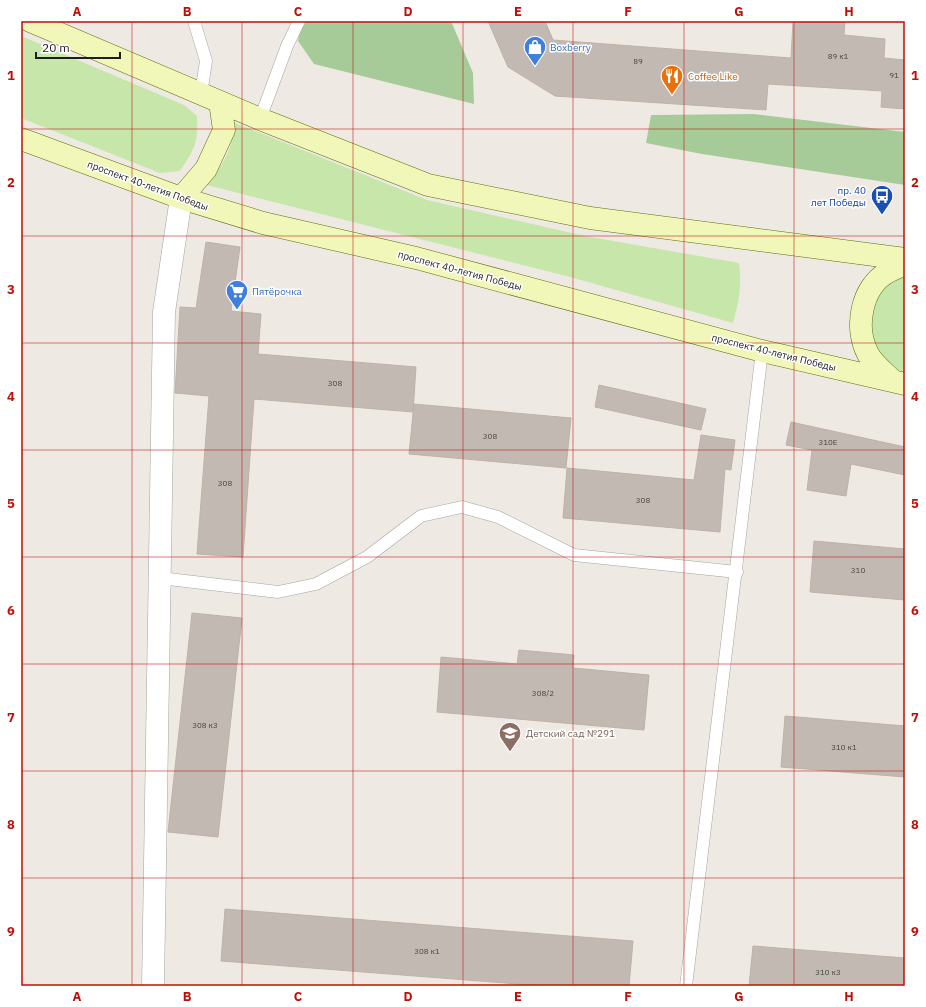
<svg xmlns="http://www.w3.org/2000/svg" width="926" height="1007" font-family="'IBM Plex Sans',sans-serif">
<rect width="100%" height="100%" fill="#eeeae3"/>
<!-- grass -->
<path fill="#c6e6aa" d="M21,36L184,105L197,116C198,143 195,149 180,171L160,173L21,118Z
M235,123L427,200L585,236L739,263C742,287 739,301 733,323L570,277L207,185C224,164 232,150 235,123Z
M905,276V375C877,369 861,325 875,301C883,289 892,282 905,276Z"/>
<!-- forest -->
<path fill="#a6cb99" d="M301,21H451L473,73L474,104L314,64L298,41Z
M754,114L905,132V185L702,154L646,143L651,115Z"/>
<!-- building -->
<path fill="#c2bab2" stroke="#bfb1a6" d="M488,21H545L553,40L791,58L793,21H845L844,35L885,39L884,58L905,60V109L881,107L882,91L768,84L766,110L555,96L508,67Z
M206,242L240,247L231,311L261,314L258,354L416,367L413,412L254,399L243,557L197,554L209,396L175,393L180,307L196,308Z
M599,385L706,409L701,430L595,407Z
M414,404L571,418L566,468L409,454Z
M791,422L905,447V475L851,464L846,496L807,490L812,450L786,445Z
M701,435L735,440L731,470L725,469L720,532L563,518L567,468L694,480Z
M814,541L905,549V600L810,592Z
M192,613L242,618L218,837L168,832Z
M519,650L574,655L573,668L649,675L644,730L437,712L441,657L517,664Z
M785,716L905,726V777L781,767Z
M225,909L633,941L629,986H544L221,961Z
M753,946L905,958V986H749Z"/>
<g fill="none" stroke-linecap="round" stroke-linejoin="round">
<!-- lane casing -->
<g stroke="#a4a4a4" stroke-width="13">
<path id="lane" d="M194,21L206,61L201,94
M260,119L287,46L299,21
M160,578L278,592L316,584L367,557L421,516L462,507L498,517L574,555L737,572
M686,986L762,351"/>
</g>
<!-- street casing -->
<g stroke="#a4a4a4" stroke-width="23">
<path id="street" d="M153,986L164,312L181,198"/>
</g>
<!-- secondary casing -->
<g stroke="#606e09" stroke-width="23">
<path id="secondary" d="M30,21L260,119L428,185L590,218L905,259
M21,139L181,198L263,223L416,258L762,351L905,384
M181,198L206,169L224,130L220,102
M893,381C885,373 873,364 868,354C854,328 861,287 888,272C893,269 899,267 905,264"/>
</g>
<!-- lane -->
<use href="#lane" stroke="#fff" stroke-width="12"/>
<!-- street -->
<use href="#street" stroke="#fff" stroke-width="22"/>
<!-- secondary -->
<use href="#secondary" stroke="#f1f7b8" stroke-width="22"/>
</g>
<!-- grid -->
<path fill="none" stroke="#c10e08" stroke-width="1" stroke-opacity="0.55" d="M132,21V986M242,21V986M353,21V986M463,21V986M573,21V986M684,21V986M794,21V986M21,129H905M21,236H905M21,343H905M21,450H905M21,557H905M21,664H905M21,771H905M21,878H905"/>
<!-- icons -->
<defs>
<g id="shop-pin" transform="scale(1.15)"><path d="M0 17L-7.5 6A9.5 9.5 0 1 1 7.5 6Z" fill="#3f7fe0" stroke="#fff"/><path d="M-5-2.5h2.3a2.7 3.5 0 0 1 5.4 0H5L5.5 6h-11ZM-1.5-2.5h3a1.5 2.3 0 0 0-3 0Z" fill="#fff"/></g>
<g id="restaurant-pin" transform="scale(1.15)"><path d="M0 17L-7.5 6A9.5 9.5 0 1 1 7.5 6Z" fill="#e8710a" stroke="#fff"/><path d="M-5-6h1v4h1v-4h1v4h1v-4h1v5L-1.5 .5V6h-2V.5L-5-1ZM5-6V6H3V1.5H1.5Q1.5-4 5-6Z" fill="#fff"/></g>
<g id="bus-pin" transform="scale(1.15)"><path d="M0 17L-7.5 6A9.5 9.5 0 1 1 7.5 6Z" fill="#1a4fb4" stroke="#fff"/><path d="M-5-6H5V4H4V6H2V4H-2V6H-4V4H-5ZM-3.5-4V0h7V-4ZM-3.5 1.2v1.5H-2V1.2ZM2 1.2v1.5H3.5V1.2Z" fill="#fff"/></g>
<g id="supermarket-pin" transform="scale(1.15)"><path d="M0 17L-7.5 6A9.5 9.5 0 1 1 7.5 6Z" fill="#3f7fe0" stroke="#fff"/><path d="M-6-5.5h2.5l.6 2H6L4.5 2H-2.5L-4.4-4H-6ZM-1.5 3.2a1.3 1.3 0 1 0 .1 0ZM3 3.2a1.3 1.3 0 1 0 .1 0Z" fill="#fff"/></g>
<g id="school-pin" transform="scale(1.15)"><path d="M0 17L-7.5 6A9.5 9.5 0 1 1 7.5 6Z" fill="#8d6e63" stroke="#fff"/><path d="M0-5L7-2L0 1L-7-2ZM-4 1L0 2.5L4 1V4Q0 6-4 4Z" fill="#fff"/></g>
</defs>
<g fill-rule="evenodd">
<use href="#shop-pin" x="535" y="47"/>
<use href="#restaurant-pin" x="672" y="76"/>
<use href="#bus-pin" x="882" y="196"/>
<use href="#supermarket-pin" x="237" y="291"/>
<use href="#school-pin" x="510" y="733"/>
</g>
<g text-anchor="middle" stroke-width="3" stroke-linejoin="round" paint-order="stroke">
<!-- number labels -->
<g font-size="8" fill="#464442">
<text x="838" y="59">89 к1</text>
<text x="638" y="64">89</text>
<text x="894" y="78">91</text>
<text x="335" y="386">308</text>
<text x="490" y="439">308</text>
<text x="828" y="445">310Е</text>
<text x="225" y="486">308</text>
<text x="643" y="503">308</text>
<text x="858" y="573">310</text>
<text x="543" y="696">308/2</text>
<text x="205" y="728">308 к3</text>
<text x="844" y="750">310 к1</text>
<text x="427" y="954">308 к1</text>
<text x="828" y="975">310 к3</text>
</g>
<!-- shop labels -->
<g font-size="10" fill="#366cbe" stroke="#fff" text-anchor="start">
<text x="550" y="51">Boxberry</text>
<text x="252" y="295">Пятёрочка</text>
</g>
<!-- food labels -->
<g font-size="10" fill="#c56008" stroke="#fff" text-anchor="start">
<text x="688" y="80">Coffee Like</text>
</g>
<!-- street labels -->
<g font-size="10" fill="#1d1d1d" stroke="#fff">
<text transform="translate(148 185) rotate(20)" y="4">проспект 40-летия Победы</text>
<text transform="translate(460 270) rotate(15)" y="4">проспект 40-летия Победы</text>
<text transform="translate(774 352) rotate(14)" y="4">проспект 40-летия Победы</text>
</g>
<!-- transit labels -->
<g font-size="10" fill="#164399" stroke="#fff" text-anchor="end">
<text x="866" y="194">пр. 40<tspan x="866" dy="12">лет Победы</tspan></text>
</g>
<!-- education labels -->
<g font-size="10" fill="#785e54" stroke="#fff" text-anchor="start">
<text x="526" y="737">Детский сад №291</text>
</g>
</g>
<!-- border -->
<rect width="926" height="1007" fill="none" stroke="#ffffff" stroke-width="44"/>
<!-- scale -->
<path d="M36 52v6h84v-6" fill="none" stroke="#1d1d1d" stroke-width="2"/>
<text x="42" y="52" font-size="12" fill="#1d1d1d" stroke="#ffffff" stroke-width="3" paint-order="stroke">20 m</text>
<rect x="22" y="22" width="882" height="963" fill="none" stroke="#c10e08" stroke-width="1.5"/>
<g font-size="13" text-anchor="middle" font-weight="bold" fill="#c10e08">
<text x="77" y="16">A</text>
<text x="187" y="16">B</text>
<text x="298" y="16">C</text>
<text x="408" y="16">D</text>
<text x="518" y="16">E</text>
<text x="628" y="16">F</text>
<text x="739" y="16">G</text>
<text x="849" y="16">H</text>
<text x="11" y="80">1</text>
<text x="915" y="80">1</text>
<text x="11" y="187">2</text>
<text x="915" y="187">2</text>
<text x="11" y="294">3</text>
<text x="915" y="294">3</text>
<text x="11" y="401">4</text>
<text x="915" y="401">4</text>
<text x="11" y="508">5</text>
<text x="915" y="508">5</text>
<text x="11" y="615">6</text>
<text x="915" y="615">6</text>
<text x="11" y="722">7</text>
<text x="915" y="722">7</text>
<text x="11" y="829">8</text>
<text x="915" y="829">8</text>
<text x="11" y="936">9</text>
<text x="915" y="936">9</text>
<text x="77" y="1001">A</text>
<text x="187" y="1001">B</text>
<text x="298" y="1001">C</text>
<text x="408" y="1001">D</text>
<text x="518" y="1001">E</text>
<text x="628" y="1001">F</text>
<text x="739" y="1001">G</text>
<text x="849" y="1001">H</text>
</g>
</svg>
